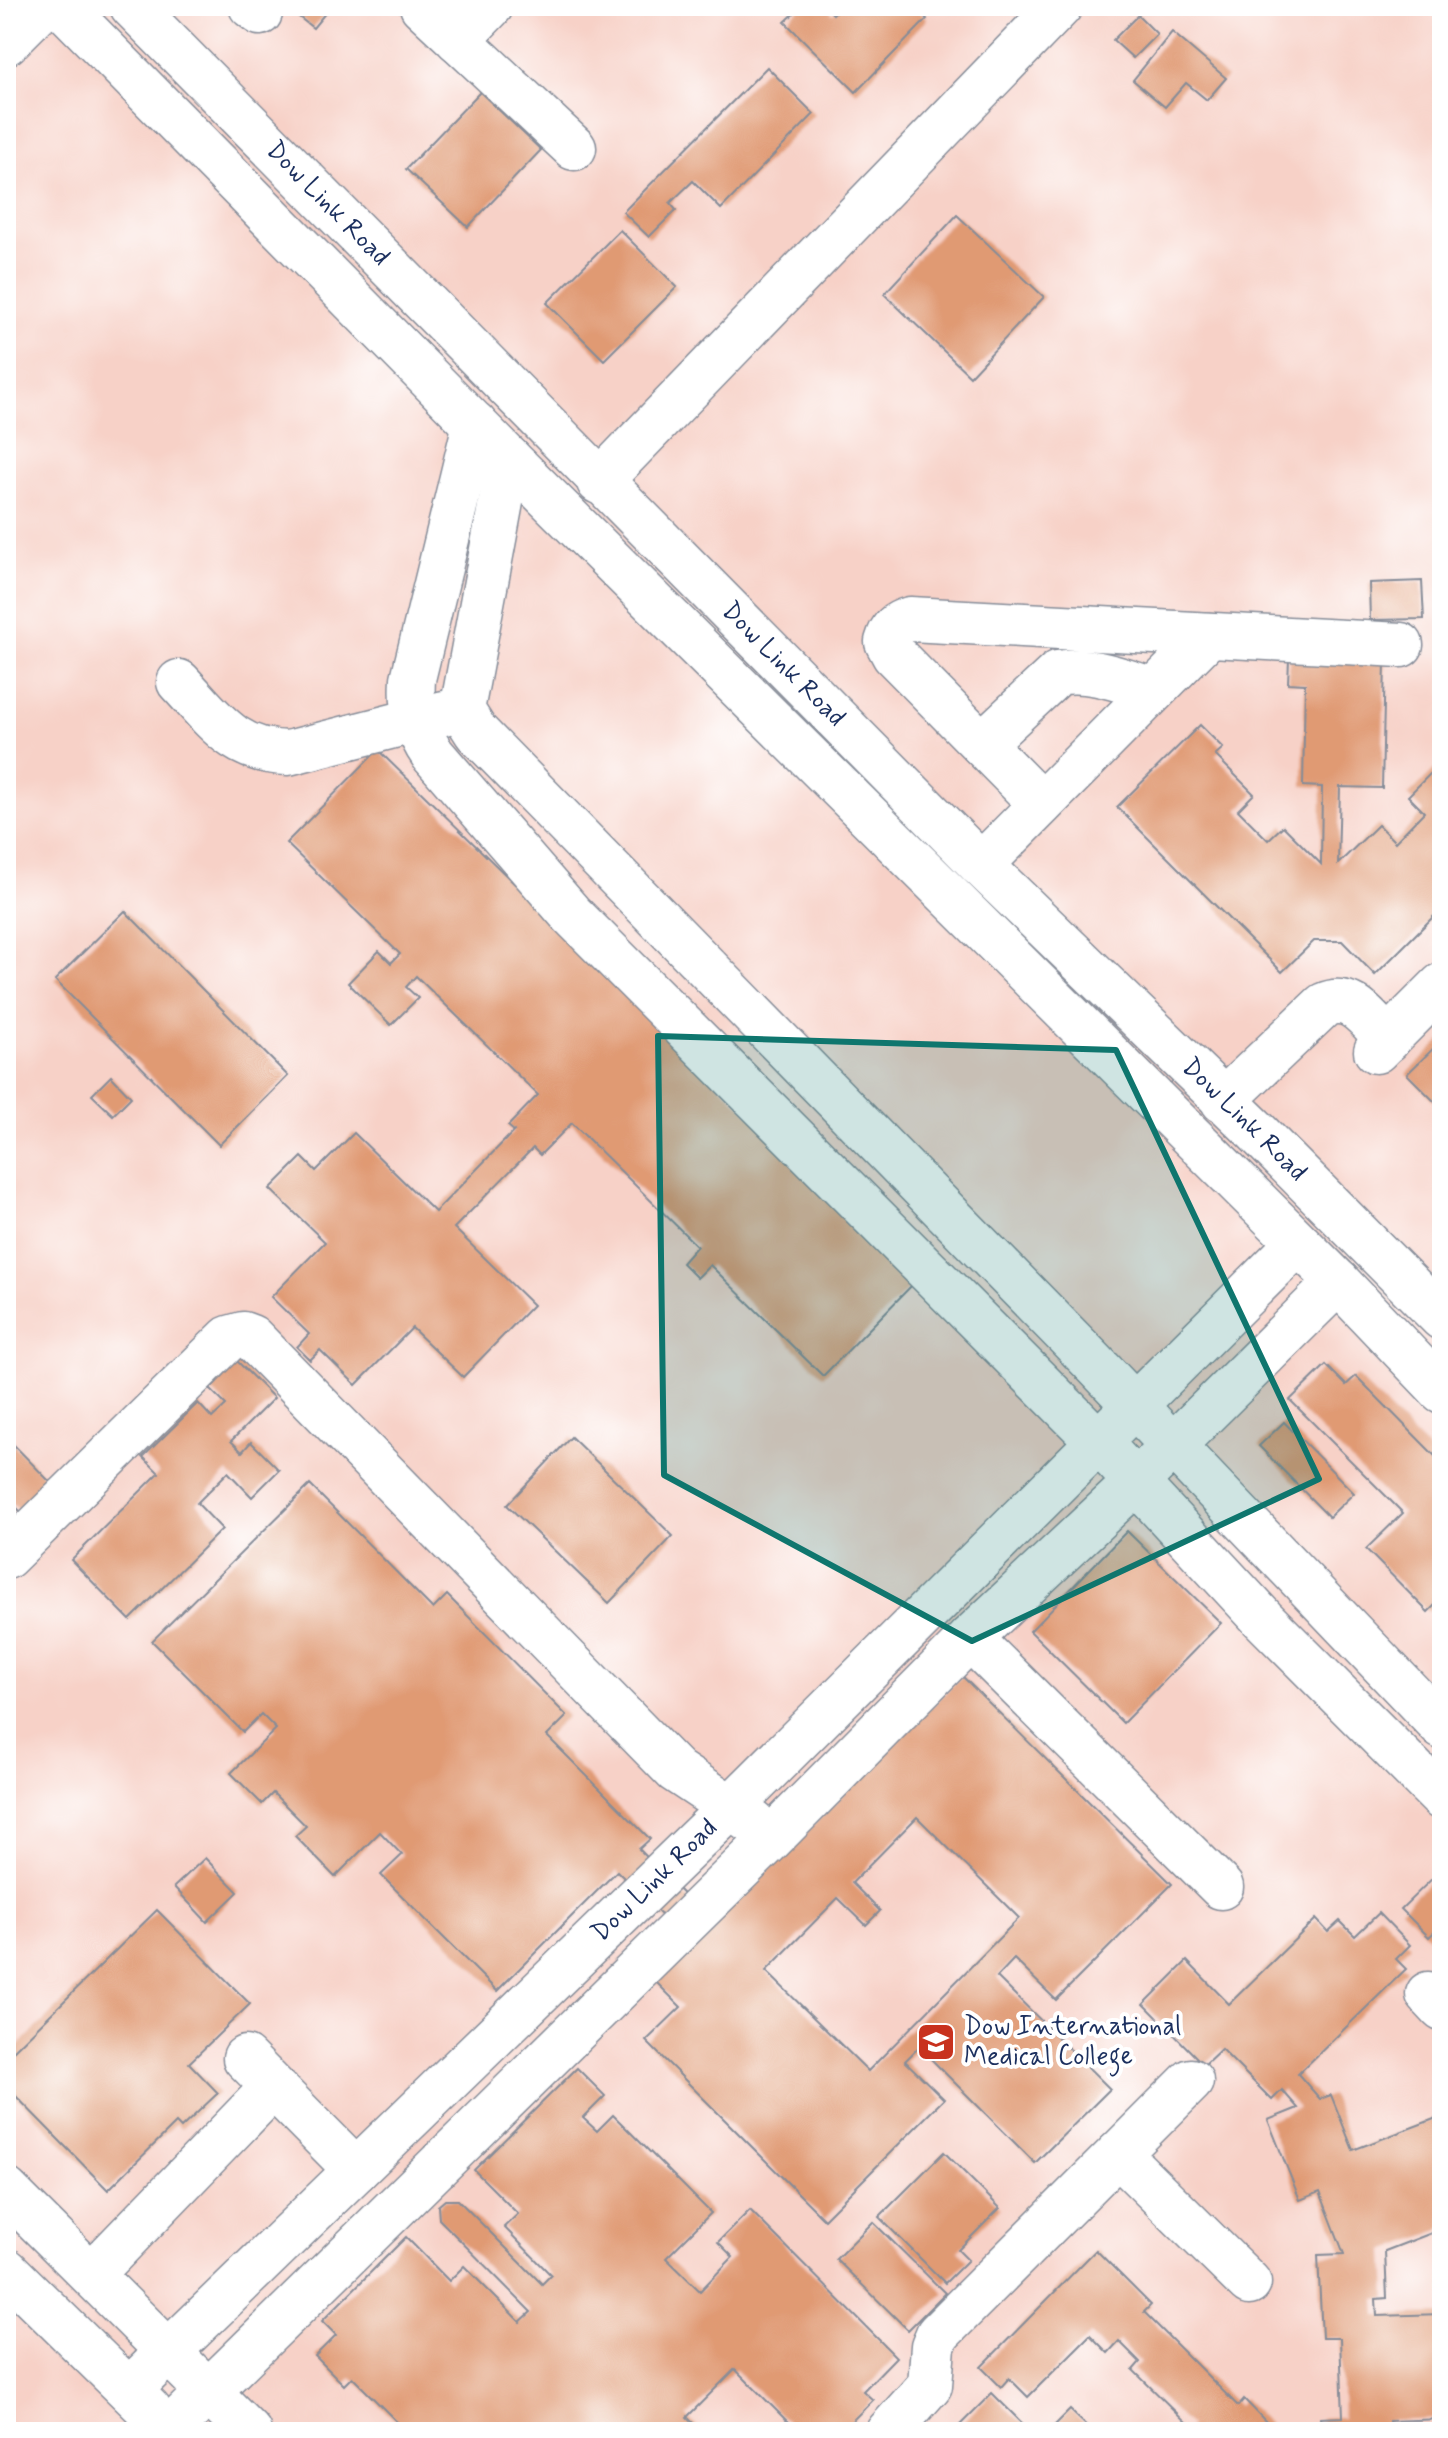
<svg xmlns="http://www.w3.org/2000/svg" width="1448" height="2438" viewBox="0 0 1448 2438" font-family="Mynerve,sans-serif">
	<rect width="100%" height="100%" fill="#fff"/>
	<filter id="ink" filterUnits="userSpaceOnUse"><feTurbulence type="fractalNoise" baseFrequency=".0125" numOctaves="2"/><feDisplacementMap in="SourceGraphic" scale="16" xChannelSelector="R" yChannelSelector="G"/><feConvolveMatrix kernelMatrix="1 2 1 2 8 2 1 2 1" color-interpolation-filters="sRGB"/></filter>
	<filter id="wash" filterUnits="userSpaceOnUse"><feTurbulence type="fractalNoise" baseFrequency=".006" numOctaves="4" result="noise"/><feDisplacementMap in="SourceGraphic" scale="32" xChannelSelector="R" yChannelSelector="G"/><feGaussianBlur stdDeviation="1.8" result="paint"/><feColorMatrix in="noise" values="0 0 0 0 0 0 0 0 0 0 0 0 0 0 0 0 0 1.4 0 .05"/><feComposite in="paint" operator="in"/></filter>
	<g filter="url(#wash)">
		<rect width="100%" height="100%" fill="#f2e9d2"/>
		<rect fill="#f7d1c7" x="6" y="6" width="1436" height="2426"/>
		<g id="blocks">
			<g fill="#e09a73" fill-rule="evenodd">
				<path d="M285,6H331L313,28Z"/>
				<path d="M802,6H825L833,14L841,6H914L927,19L856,92L785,22Z"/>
				<path d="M1138,15L1157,34L1133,58L1113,40Z"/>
				<path d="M1172,32L1226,78L1207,100L1186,83L1165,107L1133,80Z"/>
				<path d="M767,67L814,114L721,209L693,181L670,203L676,210L649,237L623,212Z"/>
				<path d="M480,92L541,150L468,227L406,169Z"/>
				<path d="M957,215L1044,297L970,376L884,294Z"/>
				<path d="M620,230L677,287L604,360L547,303Z"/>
				<path d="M1422,581L1424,619L1370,620L1369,583Z"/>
				<path d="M1289,659L1385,661L1382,788L1340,787L1338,864L1378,825L1395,842L1424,812L1408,796L1442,762V908L1375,975L1342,941H1314L1282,972L1117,807L1200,725L1223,748L1215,755L1254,794L1238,810L1268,840L1283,826L1321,864L1322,787L1303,786L1305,684L1288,683Z"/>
				<path d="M378,750L918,1279L823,1376L710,1265L697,1278L682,1263L697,1246L572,1123L540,1155L533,1148L454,1228L533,1305L463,1377L412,1328L356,1385L320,1350L310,1360L297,1347L309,1334L271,1297L325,1242L270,1189L302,1157L316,1171L354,1133L435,1212L514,1131L508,1126L538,1095L416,976L406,987L418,998L391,1025L348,983L379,951L391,963L400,954L286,843Z"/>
				<path d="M125,911L288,1076L219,1145L55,980Z"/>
				<path d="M1442,1040V1109L1407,1074Z"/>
				<path d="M111,1076L131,1097L113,1115L92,1095Z"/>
				<path d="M237,1361L274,1398L231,1441L242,1452L251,1442L279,1470L252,1497L228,1472L197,1503L222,1529L130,1620L71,1560L159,1473L143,1457L198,1403L212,1418L226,1405L210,1389Z"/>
				<path d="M1326,1365L1346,1385L1356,1376L1437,1458L1442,1452V1598L1428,1612L1366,1549L1403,1513L1290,1400Z"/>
				<path d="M1284,1422L1354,1493L1329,1517L1259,1446Z"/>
				<path d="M571,1437L673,1536L609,1603L507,1505Z"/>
				<path d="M10,1441L52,1484L22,1513L6,1497V1445Z"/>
				<path d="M310,1485L433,1609L447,1595L567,1716L547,1736L650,1839L639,1849L713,1925L962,1676L1172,1884L1056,2000L1014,1959L997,1977L1110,2089L1035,2163L919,2047L905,2061L944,2099L824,2219L646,2041L681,2007L656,1982L692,1946L617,1871L497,1991L381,1875L402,1855L380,1832L335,1877L295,1836L306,1826L273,1793L262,1804L231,1773L276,1729L261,1714L243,1732L152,1641ZM917,1817L1019,1918L868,2071L766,1971L838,1898L866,1925L880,1911L852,1883Z"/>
				<path d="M1127,1531L1221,1623L1123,1723L1030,1631Z"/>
				<path d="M205,1858L238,1892L207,1922L174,1887Z"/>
				<path d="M1442,1869V1925L1429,1937L1401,1909Z"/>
				<path d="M157,1910L250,2004L189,2063L218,2093L181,2128L176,2123L108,2190L6,2086V2058Z"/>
				<path d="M1379,1913L1410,1945L1396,1959L1406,1969L1298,2074L1320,2099L1331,2095L1353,2150L1442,2116V2229L1385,2251L1387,2298L1376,2299L1377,2316L1442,2314V2419L1389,2421L1390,2432H1321L1320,2418L1343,2417L1340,2338H1322L1318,2255L1344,2254L1320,2192L1300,2200L1268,2120L1298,2108L1282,2090L1272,2100L1221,2049L1204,2065L1144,2004L1187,1961L1229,2004L1316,1919L1328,1932L1340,1921L1355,1936Z"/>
				<path d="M577,2068L605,2096L583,2118L597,2131L613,2115L711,2213L666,2258L700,2291L733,2257L718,2242L750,2210L896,2357L863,2391L873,2400L841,2432L822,2429L819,2432H798L735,2369L687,2417L702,2432H407L352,2377L344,2385L315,2356L336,2335L322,2321L406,2237L449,2281L464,2266L520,2322L531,2312L439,2219L438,2206L445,2200H458L542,2284L551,2275L504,2227L518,2214L474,2170Z"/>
				<path d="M944,2152L1000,2208L958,2250L968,2260L945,2283L879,2217Z"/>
				<path d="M873,2222L945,2293L908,2330L836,2259Z"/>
				<path d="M1096,2250L1151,2305L1144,2312L1238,2406L1244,2399L1271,2427L1266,2432H1184L1190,2426L1133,2370L1140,2362L1119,2341L1108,2353L1090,2335L1028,2397L1009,2378L1001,2387L981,2367Z"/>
				<path d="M992,2393L1031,2432H953Z"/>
				<path d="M1070,2410L1093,2432H1048Z"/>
			</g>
		</g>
	</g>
	<g filter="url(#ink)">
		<use href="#blocks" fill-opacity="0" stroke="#868c98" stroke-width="2"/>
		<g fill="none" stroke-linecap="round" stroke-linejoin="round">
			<defs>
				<g id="minor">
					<path d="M62,6L509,459L1338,1282L1442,1391"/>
					<path id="s1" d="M132,6L981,865L1253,1128L1442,1318"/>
					<path d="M251,6L260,13"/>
					<path d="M422,6L574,148"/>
					<path d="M458,40L491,6"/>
					<path d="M6,43L43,6"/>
					<path d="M475,424L413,679C411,708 416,731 433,755L570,913L1097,1440L1263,1619L1442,1798"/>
					<path d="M509,459L462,710L476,732L1092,1361L1442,1727"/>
					<path d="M599,482L1060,6"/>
					<path d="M179,682C214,719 233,752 288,753L444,713"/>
					<path d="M982,744L1058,673C1091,667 1123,681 1154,690"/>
					<path d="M1041,804L894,655L887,642C891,628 896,623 910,619L1401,645"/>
					<path d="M981,865L1209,635"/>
					<path d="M1376,1051L1442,985"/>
					<path d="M1223,1101L1324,1005C1352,992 1369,1021 1388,1040"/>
					<path d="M6,1557L229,1338L243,1334L251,1337L676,1771L754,1823"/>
					<path d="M970,1638L1221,1887"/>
					<path d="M1428,1994L1442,2009"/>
					<path d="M245,2058L356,2170"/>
					<path d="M1118,2154L1249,2283"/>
					<path d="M6,2190L249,2432"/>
					<path d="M6,2270L149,2410"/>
					<path d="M92,2274L273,2087"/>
					<path id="s2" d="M129,2390L732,1806L1298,1243"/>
					<path d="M169,2430L770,1840L970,1638L1135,1483L1338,1282"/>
					<path d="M888,2432L930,2385L933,2346L938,2334L1191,2081"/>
				</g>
			</defs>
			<use href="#minor" stroke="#868c98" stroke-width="47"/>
			<use href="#minor" stroke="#fff" stroke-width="44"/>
		</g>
	</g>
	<path fill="#0f766e" fill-opacity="0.2" stroke="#0f766e" stroke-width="6" stroke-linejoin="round" d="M658,1036L1116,1050L1319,1479L972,1641L664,1475Z"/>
	<defs>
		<symbol id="university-square" viewBox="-11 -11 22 22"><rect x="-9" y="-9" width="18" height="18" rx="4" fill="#c8321e" stroke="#fff"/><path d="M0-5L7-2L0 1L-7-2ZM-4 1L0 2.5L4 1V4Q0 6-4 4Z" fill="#fff"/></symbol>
	</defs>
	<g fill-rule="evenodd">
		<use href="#university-square" x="914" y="2020" width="44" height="44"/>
	</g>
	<g text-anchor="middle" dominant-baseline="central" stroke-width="8" stroke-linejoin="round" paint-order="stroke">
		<g font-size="26" fill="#1b2f5e" stroke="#fff">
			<text stroke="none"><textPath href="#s1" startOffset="278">Dow Link Road</textPath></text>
			<text stroke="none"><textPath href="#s1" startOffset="926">Dow Link Road</textPath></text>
			<text stroke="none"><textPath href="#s1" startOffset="1574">Dow Link Road</textPath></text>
			<text stroke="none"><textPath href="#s2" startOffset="732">Dow Link Road</textPath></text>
		</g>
		<g font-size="26" fill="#1b2f5e" stroke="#fff" text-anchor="start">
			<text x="964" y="2027">Dow International<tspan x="964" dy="30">Medical College</tspan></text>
		</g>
	</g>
	<rect width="1448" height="2438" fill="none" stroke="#fff" stroke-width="32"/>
</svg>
